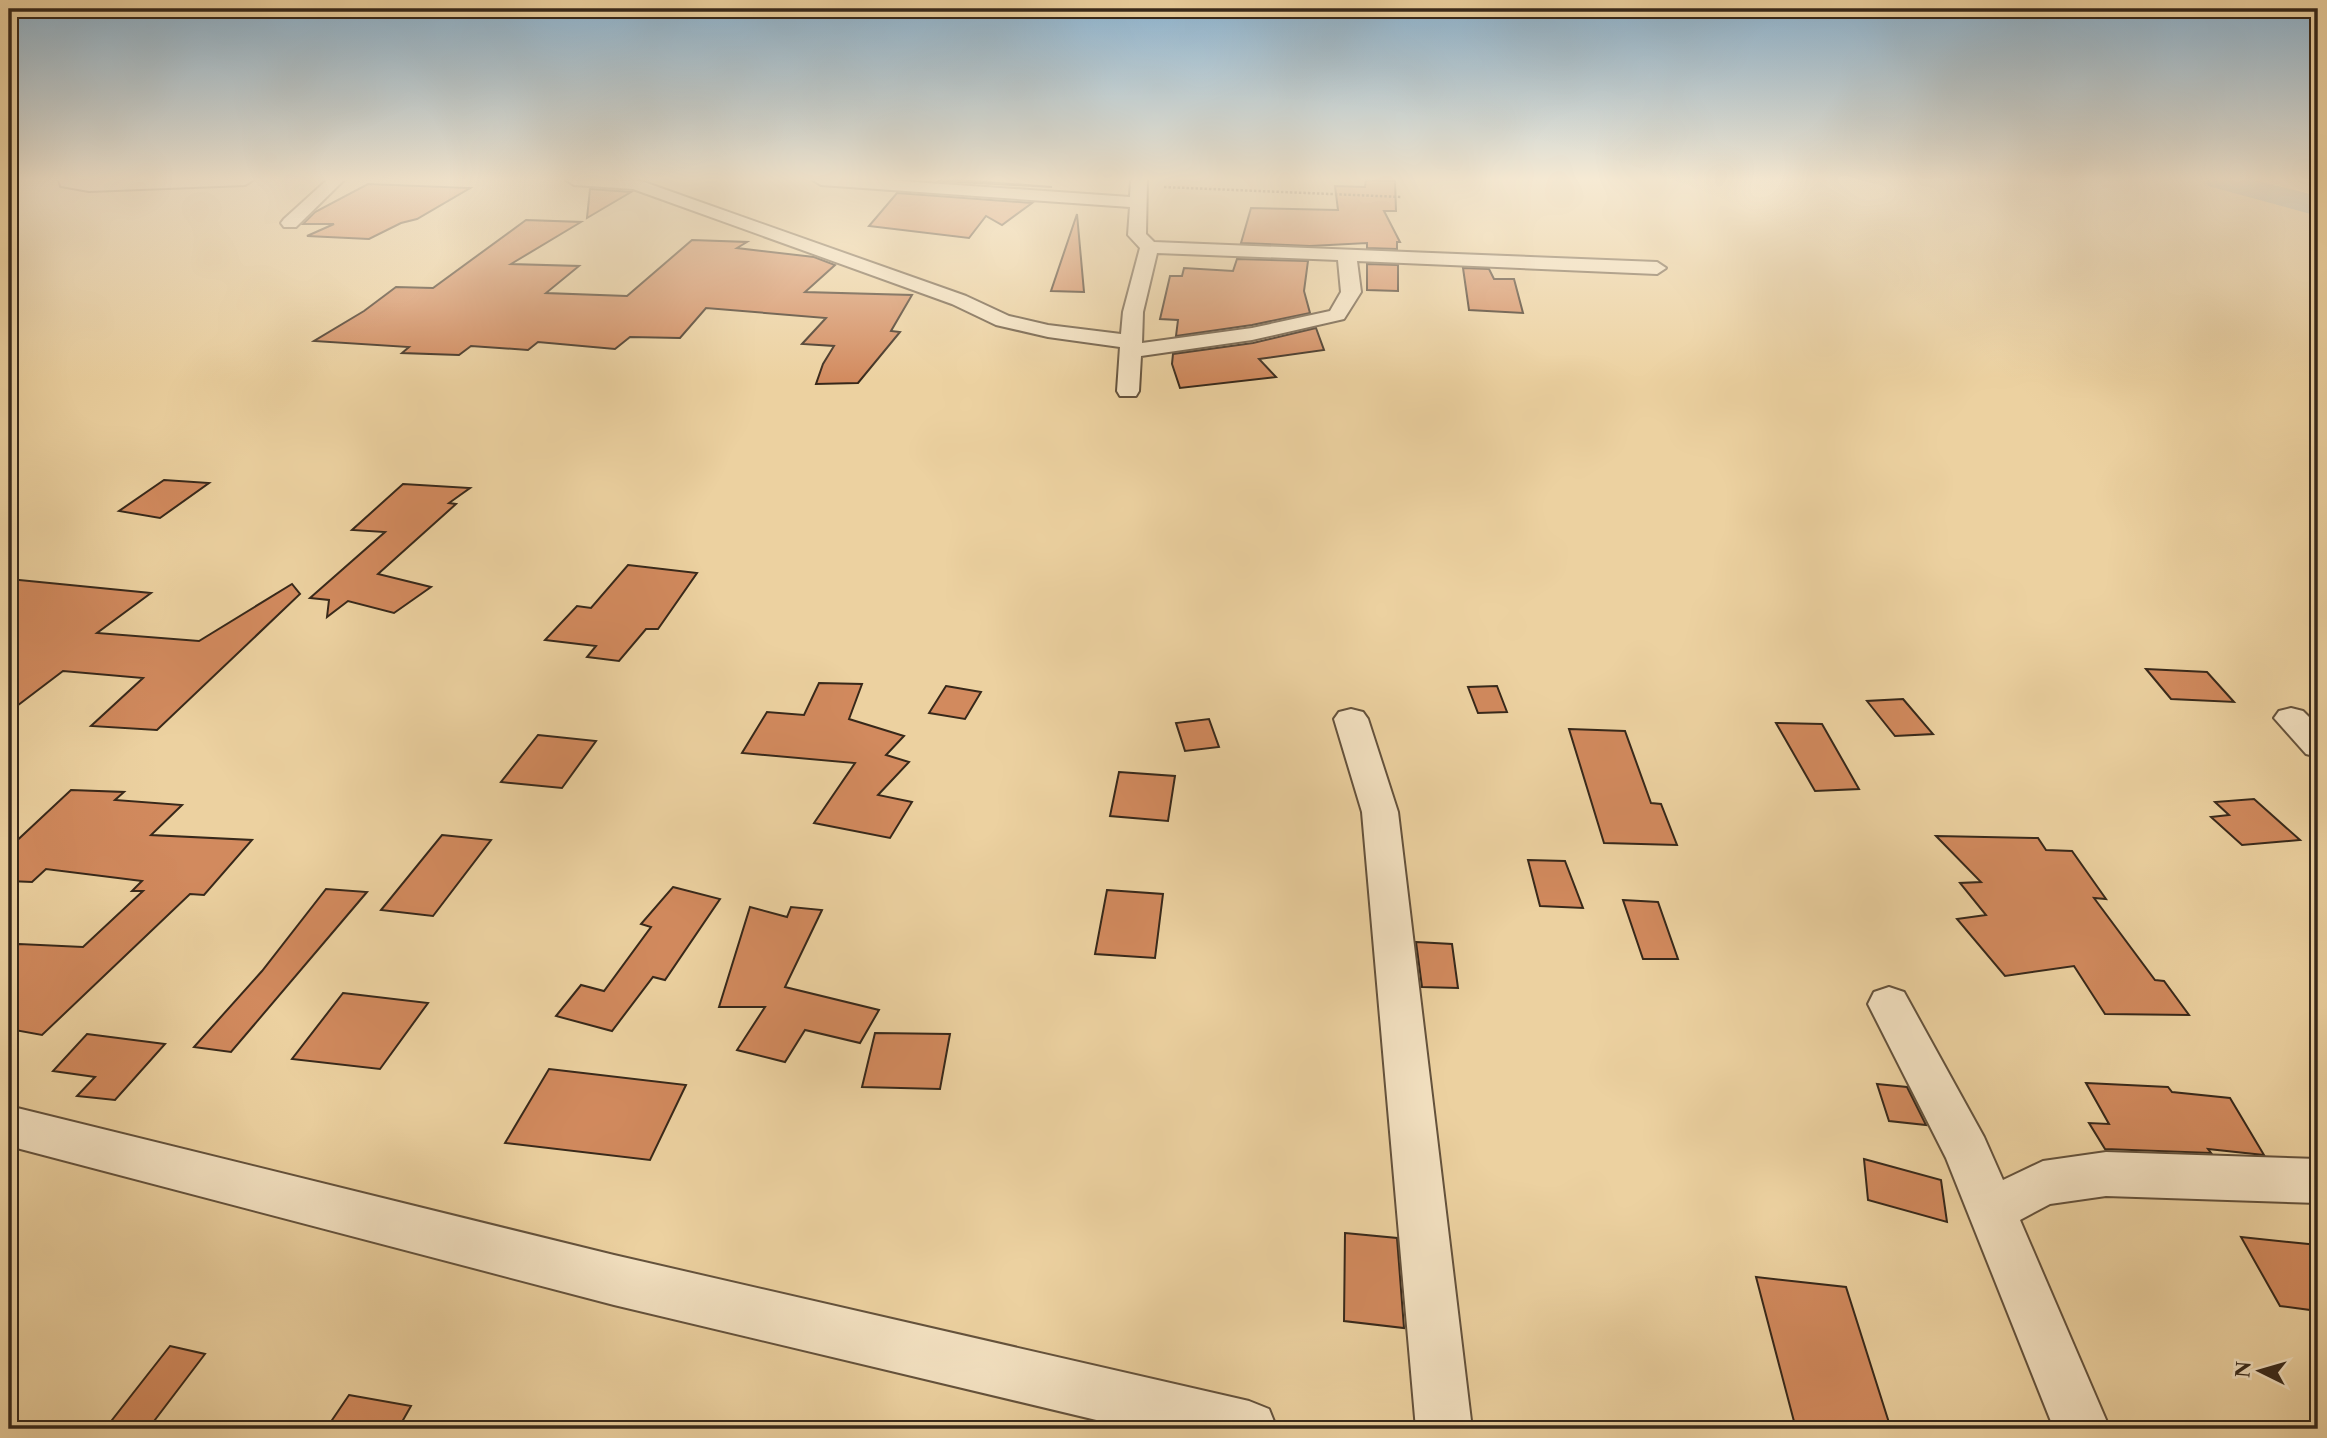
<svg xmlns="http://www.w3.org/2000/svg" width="2327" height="1438" viewBox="0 0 2327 1438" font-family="'Libre Caslon Text',serif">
	<rect width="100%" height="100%" fill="#ecd1a0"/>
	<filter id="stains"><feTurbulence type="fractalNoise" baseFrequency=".00286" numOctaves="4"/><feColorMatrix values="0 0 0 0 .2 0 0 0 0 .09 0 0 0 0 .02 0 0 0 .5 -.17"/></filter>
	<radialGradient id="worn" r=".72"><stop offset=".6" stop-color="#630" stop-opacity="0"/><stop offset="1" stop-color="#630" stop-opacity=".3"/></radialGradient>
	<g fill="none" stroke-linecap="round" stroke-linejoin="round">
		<path fill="#9fb4b1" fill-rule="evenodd" d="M2204,180H2254L2318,196V216L2208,186Z"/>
	</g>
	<g fill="#d28a5e" stroke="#37281a" stroke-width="2">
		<path d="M941,180H961L1052,187L939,181Z"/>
		<path d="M1366,180L1395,181L1396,211H1384L1400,242H1397V249L1367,248V243L1310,246L1241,243L1251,208L1338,210L1335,186L1365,187Z"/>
		<path d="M368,184L470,188L417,219L401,223L369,239L307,236L334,224H303L315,212Z"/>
		<path d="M590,189L631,192L587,218Z"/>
		<path d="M897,193L1032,203L1002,225L986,216L969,238L869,226Z"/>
		<path d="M1077,214L1084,292L1051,291Z"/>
		<path d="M526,220L581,222L511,264L579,266L546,293L627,296L692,240L747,242L737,248L814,257L835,265L805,292L912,295L891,331L900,332L858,383L816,384L823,364L834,346L802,344L826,318L706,308L680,338L630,337L615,349L538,342L528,350L471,346L459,355L402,353L409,347L314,341L364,311L396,287L433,288Z"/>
		<path d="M1237,259L1308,261L1304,291L1310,313L1252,325L1176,336L1178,320L1160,319L1170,276H1182L1184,268L1233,271Z"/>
		<path d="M1367,264L1398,265V291L1367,290Z"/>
		<path d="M1463,268L1489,269L1494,279H1514L1523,313L1469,310Z"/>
		<path d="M1316,328L1324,350L1259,359L1276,377L1180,388L1172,364L1173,354L1253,343Z"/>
		<path d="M164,480L209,483L160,518L119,511Z"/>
		<path d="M403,484L470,488L449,503L456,504L378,574L431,587L394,613L348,601L327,617L329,600L310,598L385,532L352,530Z"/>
		<path d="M628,565L697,573L658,629H646L619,661L587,657L596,646L545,640L577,606L591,608Z"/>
		<path d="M9,579L151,593L97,633L199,641L292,584L300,594L157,730L91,726L143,678L63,671L9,712Z"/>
		<path d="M2146,669L2207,672L2234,702L2171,699Z"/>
		<path d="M819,683L862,684L849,719L904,736L886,755L909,762L878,795L912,802L890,838L814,823L855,763L742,753L767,712L804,715Z"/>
		<path d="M946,686L981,692L965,719L929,713Z"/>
		<path d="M1497,686L1507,712L1478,713L1468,687Z"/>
		<path d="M1903,699L1933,734L1895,736L1867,701Z"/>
		<path d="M1209,719L1219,747L1185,751L1176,723Z"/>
		<path d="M1776,723L1822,724L1859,789L1815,791Z"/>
		<path d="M1569,729L1625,731L1651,803L1661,804L1677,845L1604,843Z"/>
		<path d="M538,735L596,741L562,788L501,782Z"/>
		<path d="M1119,772L1175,776L1168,821L1110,816Z"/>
		<path d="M71,790L124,792L115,800L182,805L151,835L252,840L204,895L190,894L42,1035L9,1029V955L19,944L83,947L143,891H132L142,881L46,869L32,882L9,881V848Z"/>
		<path d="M2254,799L2300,840L2242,845L2211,817L2229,815L2215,802Z"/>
		<path d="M442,835L491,840L433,916L381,910Z"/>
		<path d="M1936,836L2038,838L2046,850L2072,851L2106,899L2094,898L2155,980L2164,981L2189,1015L2105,1014L2074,966L2005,976L1957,919L1986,915L1960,883L1981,882Z"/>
		<path d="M1528,860L1565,861L1583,908L1540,906Z"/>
		<path d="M673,887L720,899L665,980L653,977L612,1031L556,1016L581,985L604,991L651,927L641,924Z"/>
		<path d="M326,889L367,892L231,1052L194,1047L262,971Z"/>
		<path d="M1107,890L1163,894L1155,958L1095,954Z"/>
		<path d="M1623,900L1658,902L1678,959H1643Z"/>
		<path d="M750,907L787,917L791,907L822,910L785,987L879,1010L860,1043L805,1030L785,1062L737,1050L765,1007H719Z"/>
		<path d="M1416,942L1452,944L1458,988L1422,987Z"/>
		<path d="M343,993L428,1003L380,1069L292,1059Z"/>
		<path d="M875,1033L950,1034L940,1089L862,1087Z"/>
		<path d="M87,1034L165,1044L115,1100L77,1096L95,1077L53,1071Z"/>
		<path d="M549,1069L686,1085L650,1160L505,1143Z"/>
		<path d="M2086,1083L2168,1087L2172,1092L2230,1098L2264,1155L2208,1149L2211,1153L2105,1149L2089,1123L2109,1124Z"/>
		<path d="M1877,1084L1907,1087L1926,1125L1889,1121Z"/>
		<path d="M1864,1159L1941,1180L1947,1222L1868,1200Z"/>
		<path d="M1345,1233L1397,1238L1404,1328L1344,1321Z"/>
		<path d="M2241,1237L2318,1245V1311L2280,1306Z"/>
		<path d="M1756,1277L1846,1287L1891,1429H1796Z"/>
		<path d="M170,1346L205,1354L148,1429H105Z"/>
		<path d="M349,1395L411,1406L398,1429H326Z"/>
	</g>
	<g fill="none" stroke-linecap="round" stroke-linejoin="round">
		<defs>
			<g id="street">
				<path d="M59,180H253L245,185L89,191L61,186Z"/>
				<path d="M327,180H344L296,227H284L281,223L284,219Z"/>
				<path d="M566,180L641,181L966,296L1009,316L1048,325L1121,334L1123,312L1140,248L1128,235L1130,207L821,185L813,180H885L1130,197L1131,180H1147L1146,234L1154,242L1657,262L1666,268L1657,274L1357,261L1361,292L1344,319L1252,340L1141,356L1139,391L1136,396H1120L1117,391L1120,347L1048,337L996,325L952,304L633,189L574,185ZM1157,253L1338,260L1341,292L1330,311L1252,328L1142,343L1143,312Z"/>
				<path d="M2291,708L2303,711L2318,726V757L2306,754L2274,718L2279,711Z"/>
				<path d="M1351,709L1363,712L1368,719L1398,812L1472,1429H1416L1362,812L1334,719L1339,712Z"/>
				<path d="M1889,987L1904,992L1984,1137L2003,1180L2043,1161L2106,1152L2318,1159V1203L2106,1196L2050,1204L2020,1220L2110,1429H2054L1946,1158L1868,1004L1874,992Z"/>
				<path d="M9,1106L614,1255L1249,1401L1269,1409L1277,1429H1134L614,1305L9,1146Z"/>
			</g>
		</defs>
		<use href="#street" stroke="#64523c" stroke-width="4"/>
		<path stroke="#37281a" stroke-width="2.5" stroke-dasharray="2.5 2" stroke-linecap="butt" d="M1164,187L1402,197"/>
		<use href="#street" fill="#f3e1c1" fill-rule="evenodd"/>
	</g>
	<linearGradient id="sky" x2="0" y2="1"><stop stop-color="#8bb4d2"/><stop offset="0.47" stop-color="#f6ead4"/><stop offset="1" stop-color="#f6ead4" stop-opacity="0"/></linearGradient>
	<rect width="2327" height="381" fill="url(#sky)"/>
	<rect width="2327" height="1438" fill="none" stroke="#ecd1a0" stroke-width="35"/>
	<rect x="10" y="10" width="2306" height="1417" fill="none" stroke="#37281a" stroke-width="3.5"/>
	<rect x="18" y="18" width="2292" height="1403" fill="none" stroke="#37281a" stroke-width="2"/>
	<g transform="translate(2260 1371) rotate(275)" stroke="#f3e1c1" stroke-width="5" paint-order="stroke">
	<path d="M0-5L12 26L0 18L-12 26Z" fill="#37281a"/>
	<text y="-10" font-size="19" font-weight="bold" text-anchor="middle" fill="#37281a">N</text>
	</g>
	<rect width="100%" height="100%" filter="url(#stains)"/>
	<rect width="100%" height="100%" fill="url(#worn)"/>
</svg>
